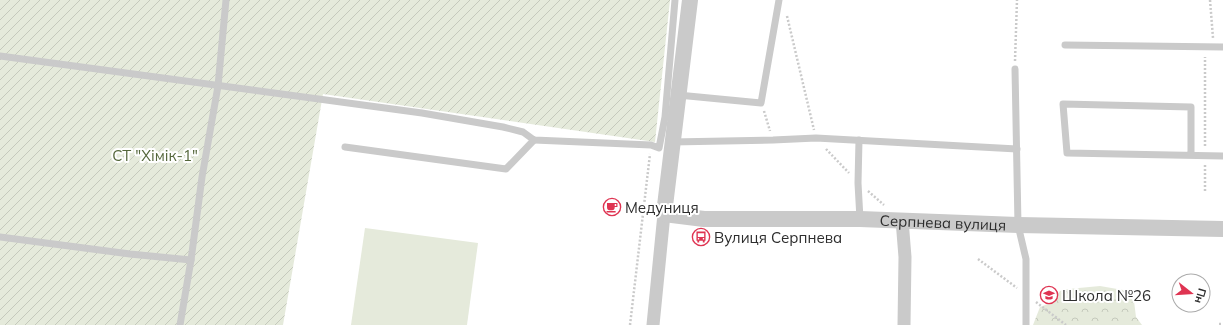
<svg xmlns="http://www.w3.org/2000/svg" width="1223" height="325" viewBox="0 0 1223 325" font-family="Mulish,sans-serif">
	<defs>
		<pattern id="forest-crowns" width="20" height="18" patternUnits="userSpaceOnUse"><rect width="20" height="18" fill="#e5eadb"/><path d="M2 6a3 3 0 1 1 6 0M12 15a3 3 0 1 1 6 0" fill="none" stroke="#c5c9bc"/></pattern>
		<pattern id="garden-furrows" width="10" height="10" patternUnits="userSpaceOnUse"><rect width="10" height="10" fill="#e5eadb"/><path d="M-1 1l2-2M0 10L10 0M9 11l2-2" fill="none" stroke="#c5c9bc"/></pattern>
	</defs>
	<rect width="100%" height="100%" fill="#fff"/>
	<path fill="url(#forest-crowns)" d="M1100,286L1123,290L1134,301L1136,317L1142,325H1033L1040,307L1050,303L1060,291L1068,289Z"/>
	<path fill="#e5eadb" d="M365,228L478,243L467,325H351Z"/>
	<path fill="url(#garden-furrows)" d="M0,0H670L655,142L323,94L283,325H0Z"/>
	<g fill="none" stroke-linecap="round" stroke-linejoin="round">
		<g stroke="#cacaca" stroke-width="2.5" stroke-dasharray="2 2" stroke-linecap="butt">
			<path d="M1210,0L1213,38"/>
			<path d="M787,16L814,130"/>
			<path d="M1015,61L1017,0"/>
			<path d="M764,111L770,131"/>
			<path d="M1205,146V57"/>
			<path d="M826,149L849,173"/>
			<path d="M868,191L884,205"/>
			<path d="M1205,191V165"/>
			<path d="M978,259L1017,288"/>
			<path d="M1036,302L1066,325"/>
			<path d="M1219,324H1223"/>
			<path d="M630,325L650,154"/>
		</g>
		<g stroke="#cacaca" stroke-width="7">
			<path d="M1065,45L1223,47"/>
			<path d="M0,56L422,113L503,127L523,132L534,140L651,145L659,148L665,117L675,0"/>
			<path d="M1015,69L1018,225L1026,259V325"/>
			<path d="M678,95L761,103L779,0"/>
			<path d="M859,140L858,183L860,219"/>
			<path d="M672,142L773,140L816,138L1017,149"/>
			<path d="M345,147L506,169L534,140"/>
			<path d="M1191,155V107L1063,104L1067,153L1223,156"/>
			<path d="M0,237L130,254L191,260L202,177L218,86L226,0"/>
			<path d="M180,325L191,260"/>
		</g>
		<g stroke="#cacaca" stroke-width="13">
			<path d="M902,220L905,257L904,325"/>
			<path d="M653,325L664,214"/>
		</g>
		<path stroke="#cacaca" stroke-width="16" id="s1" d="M690,0L664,214L704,219H860L1018,225L1223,229"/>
	</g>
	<defs>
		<symbol id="cafe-ring" viewBox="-11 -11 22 22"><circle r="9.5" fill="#fff" stroke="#df3452" stroke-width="1.5"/><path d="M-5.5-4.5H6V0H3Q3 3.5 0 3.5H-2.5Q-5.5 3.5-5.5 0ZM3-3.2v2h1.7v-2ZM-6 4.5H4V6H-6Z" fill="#df3452"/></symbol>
		<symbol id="bus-ring" viewBox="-11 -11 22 22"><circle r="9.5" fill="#fff" stroke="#df3452" stroke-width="1.5"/><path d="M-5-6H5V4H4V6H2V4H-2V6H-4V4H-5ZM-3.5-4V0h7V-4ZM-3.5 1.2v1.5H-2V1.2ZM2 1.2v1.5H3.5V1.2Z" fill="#df3452"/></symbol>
		<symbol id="school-ring" viewBox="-11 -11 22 22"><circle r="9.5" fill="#fff" stroke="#df3452" stroke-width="1.5"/><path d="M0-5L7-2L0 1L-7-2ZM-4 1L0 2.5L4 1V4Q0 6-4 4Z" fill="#df3452"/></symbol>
	</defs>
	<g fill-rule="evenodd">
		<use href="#cafe-ring" x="602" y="197" width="20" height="20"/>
		<use href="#bus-ring" x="691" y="227" width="20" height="20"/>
		<use href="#school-ring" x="1039" y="285" width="20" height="20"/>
	</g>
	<g text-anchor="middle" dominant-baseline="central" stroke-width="4" stroke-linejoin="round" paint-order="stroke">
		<g font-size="15" fill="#55673c" stroke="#fff">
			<text x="155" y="155">СТ "Хімік-1"</text>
		</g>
		<g font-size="15" fill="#2d2d2d" stroke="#fff" text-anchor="start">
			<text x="625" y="207">Медуниця</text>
			<text x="714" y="237">Вулиця Серпнева</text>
			<text x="1062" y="295">Школа №26</text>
		</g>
		<g font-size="15" fill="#2d2d2d" stroke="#fff">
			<text stroke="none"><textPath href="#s1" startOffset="495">Серпнева вулиця</textPath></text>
		</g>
	</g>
	<g transform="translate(1191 293) rotate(107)"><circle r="19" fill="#ffffff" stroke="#ababab"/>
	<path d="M0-3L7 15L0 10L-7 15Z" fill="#df3452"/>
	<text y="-6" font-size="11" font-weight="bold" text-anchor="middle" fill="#2d2d2d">Пн</text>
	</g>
</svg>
